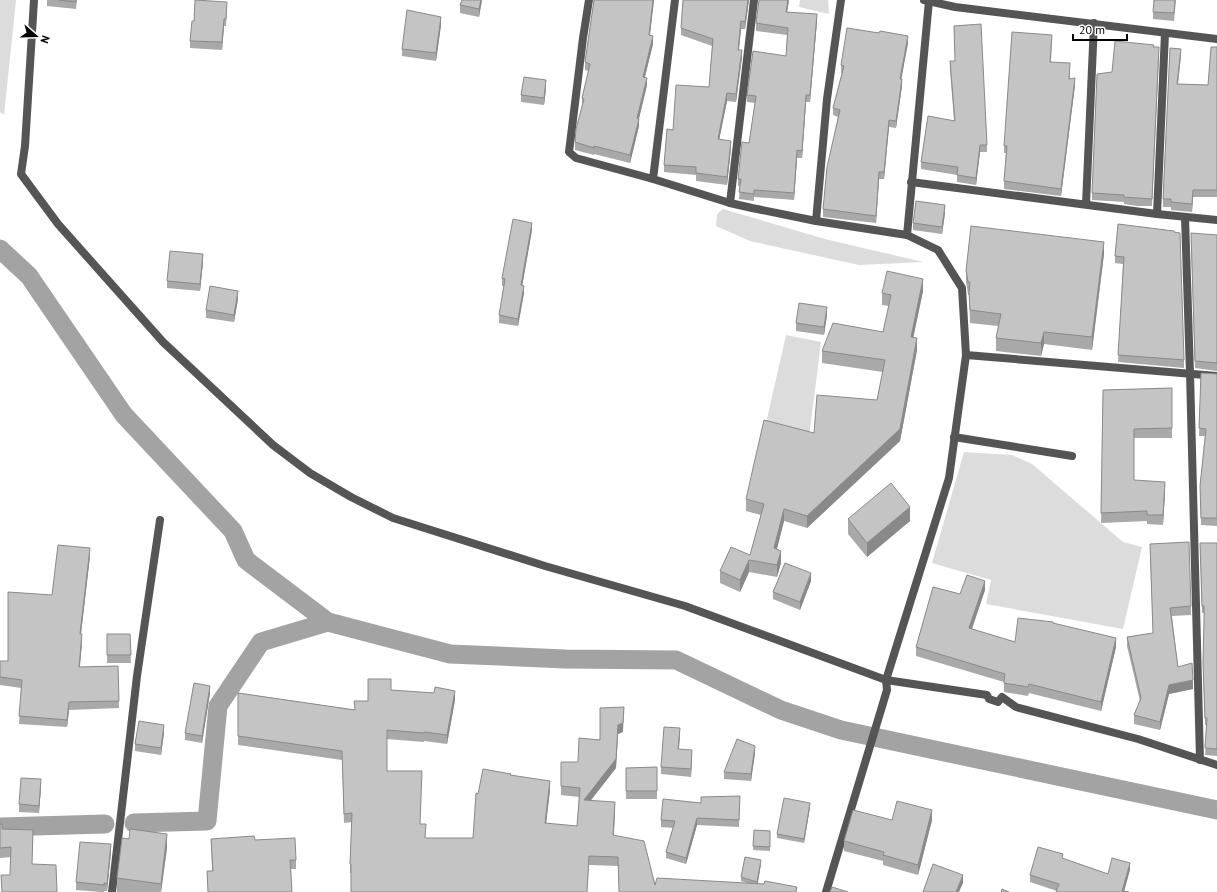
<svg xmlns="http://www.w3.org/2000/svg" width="1217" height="892" viewBox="0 0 1217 892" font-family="'PT Sans',sans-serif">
	<rect width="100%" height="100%" fill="#fff"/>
	<g fill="#dcdcdc">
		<path d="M0,0H16L4,115L0,112Z"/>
		<path d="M800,0H828L829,14L799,7Z"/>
		<path d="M723,209L825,239L923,262L859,265L750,241L716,226L717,214Z"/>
		<path d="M786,335L821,342L809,438L764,432Z"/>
		<path d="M964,452L1012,455L1032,464L1123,542L1142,547L1123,629L986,604L991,580L932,563Z"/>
	</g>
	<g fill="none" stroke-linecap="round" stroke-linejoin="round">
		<g stroke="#a3a3a3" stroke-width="19">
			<path d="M0,249L29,276L124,415L233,531L246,560L328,622L450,654L565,659L676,660L781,710L841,730L1217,810"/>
			<path d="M134,823L207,821L218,706L261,642L328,622"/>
			<path d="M0,827L105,824"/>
		</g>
		<g stroke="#555" stroke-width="8">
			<path d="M34,0L25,146L21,174L58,224L163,342L273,445L310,473L351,497L393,518L545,566L685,606L886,680L987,695L989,699L998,702L1002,697L1016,707L1138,739L1217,765"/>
			<path d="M589,0L583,38L569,152L576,158L653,179L730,203L752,208L816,221L907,235L938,250L962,288L966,355L949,478L886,680L887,690L826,892"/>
			<path d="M924,0L955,7L1217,39"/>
			<path d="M653,179L675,0"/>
			<path d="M911,182L1157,214L1217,220"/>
			<path d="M730,203L754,0"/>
			<path d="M1086,204L1094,23"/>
			<path d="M1157,214L1165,33"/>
			<path d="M1185,217L1190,373L1200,760"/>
			<path d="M816,221L827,99L841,0"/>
			<path d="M907,235L929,1"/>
			<path d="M966,355L1217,376"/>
			<path d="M954,437L1072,456"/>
			<path d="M112,892L137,676L160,520"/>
		</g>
	</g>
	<g fill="#a9a9a9">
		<path d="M47,0H77L76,9L47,6Z"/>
		<path d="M482,0L479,17L460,13V5Z"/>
		<path d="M594,0H654L650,35L653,44L645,77L647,85L639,119V126L630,163L594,154V155L575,150V142L582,106V98L589,71L585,70V62Z"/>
		<path d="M683,0H749L745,29H741L739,50L742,57L736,102L727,101L719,139L731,148L727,185L696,181V175L664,172V165L673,130L709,87L712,46L681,35V28Z"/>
		<path d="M759,0H789L787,12L817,21L810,102H806L802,158H797L794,200L754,197V201L739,199L740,186H738V179L749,143L755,103L747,102V95L786,56L787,35L756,31V23Z"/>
		<path d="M1176,0L1174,21L1153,19V12Z"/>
		<path d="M227,9L226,26H224L222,50L190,48V41L194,21Z"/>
		<path d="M441,25L436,61L402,56V49Z"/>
		<path d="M954,26L987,145V152H980L976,185L957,182V175L921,169V162L954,121L950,69V61H955Z"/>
		<path d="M1052,42L1051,62L1070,70V79L1075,85L1061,196L1004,189V181L1006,153H1004V146Z"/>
		<path d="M908,43L901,79L902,86L896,128L889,127L884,179H879L876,223L823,217V209L838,117L833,115V108L842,73H841V65Z"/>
		<path d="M1154,47L1159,55L1152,206H1137L1124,204V202L1092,200V193L1112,72Z"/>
		<path d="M1217,47V197H1193L1192,212L1171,210V207H1163V199L1181,56L1178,84L1208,85Z"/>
		<path d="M546,88L544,105L521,102V95Z"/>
		<path d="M945,213L942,234L913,230V223Z"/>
		<path d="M1118,224L1184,360V368L1118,362L1123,264L1115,263V256Z"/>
		<path d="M532,230L522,286L524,293L518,326L499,323V315L504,286H502V278Z"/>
		<path d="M1217,235V371L1195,368L1191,241Z"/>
		<path d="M1104,254L1092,350L1044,344L1041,356L996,351V338L998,326L970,323L969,295H968L967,287L966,283V271Z"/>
		<path d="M203,262L200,291L167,288V281Z"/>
		<path d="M923,291L913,337L917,350L900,441L807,528L784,521L777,549L781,563L777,577L749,572L740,592L720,583V571L750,555L761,515L746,511V499L814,433L877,400L883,372L822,363V351L883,332L889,306L882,305V293Z"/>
		<path d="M238,299L234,322L206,318V310Z"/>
		<path d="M827,315L824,335L796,331V323Z"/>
		<path d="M1201,373L1217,374V526L1201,525L1200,486L1205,436H1199Z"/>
		<path d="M1172,388V438H1134V480L1165,492L1163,525L1147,524V521L1101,523L1103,390Z"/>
		<path d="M848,519L910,521L867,557L848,534Z"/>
		<path d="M1200,543H1217V756L1205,755L1207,725H1205L1203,670L1204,625V613H1202Z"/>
		<path d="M1150,553L1191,606V615L1172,616L1178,667L1193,689L1169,694L1160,730L1134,724V715L1140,701L1127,646V637L1153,633Z"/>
		<path d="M90,556L81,634L82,642L80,667L118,666L119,708L69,710L67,727L19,724L21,688L0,685V661H8L52,595Z"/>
		<path d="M811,581L800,610L773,599V592Z"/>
		<path d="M985,590L972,629L1015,642L1053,623L1116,647L1101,711L1029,693L1028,696L1004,692V682L916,656V647L960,594Z"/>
		<path d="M107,634H130L131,663H107Z"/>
		<path d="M391,690L455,700L447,744L424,741V742L387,739V771L420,824L425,838H473L478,794L511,775L550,790L546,824L577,826L579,797L561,795V762H578L600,740L623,732L618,734L616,768L591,800L615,811L614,835L655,885L747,883L741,881V877L761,864L758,883L797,892H619L618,866L589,865L587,892H351V873H350V864L352,822L344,823L342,760L238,745V693L355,710L368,701Z"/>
		<path d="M210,693L202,743L185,740V733Z"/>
		<path d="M164,733L161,755L135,751V744Z"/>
		<path d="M680,735L679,749L692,757L691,777L661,774V767Z"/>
		<path d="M755,753L751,781L724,779V772Z"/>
		<path d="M657,767V799H626V768Z"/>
		<path d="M41,787L39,813L19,812V804Z"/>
		<path d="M740,796L739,827L697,825L686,864L666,858V852L673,828L661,827V820L701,803Z"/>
		<path d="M810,807L804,843L777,838V834Z"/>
		<path d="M892,820H932L918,875L883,865V861L844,851V841Z"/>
		<path d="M0,824L2,829L33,840L32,864L57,892H2L1,875H10L11,857L0,858Z"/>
		<path d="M754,830L770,831V851L753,850Z"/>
		<path d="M211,839L255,840L296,860V869H291L292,892H208L207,871H212Z"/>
		<path d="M167,848L161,892H117V878Z"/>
		<path d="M111,852L107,891H104V892H101L76,890V882Z"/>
		<path d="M1063,859L1108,874L1130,870L1057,891L1030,882V875Z"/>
	</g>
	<g fill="#898989">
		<path d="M481,0H482L479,17V9Z"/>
		<path d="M653,0H654L649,42V35Z"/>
		<path d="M748,0H749L745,29V22Z"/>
		<path d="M788,0H789L786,19V12Z"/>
		<path d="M817,14V21L810,102V95Z"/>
		<path d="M441,17V25L436,61V53Z"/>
		<path d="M224,19V26L222,50V42Z"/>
		<path d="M741,21V29L738,57V50Z"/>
		<path d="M653,36V44L643,84V77Z"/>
		<path d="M908,36V43L900,86V79Z"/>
		<path d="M1181,49V56L1177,91V84Z"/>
		<path d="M742,50V57L736,102V94Z"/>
		<path d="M647,78V85L637,126V118Z"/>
		<path d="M1075,78V85L1061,196V189Z"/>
		<path d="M902,79V86L896,128V121Z"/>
		<path d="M546,80V88L544,105V98Z"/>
		<path d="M727,93V101L718,146V139Z"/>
		<path d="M806,95V102L802,158V151Z"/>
		<path d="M639,119V126L630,163V155Z"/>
		<path d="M889,120V127L884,179V172Z"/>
		<path d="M731,141V148L727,185V177Z"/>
		<path d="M980,145V152L976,185V178Z"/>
		<path d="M797,150V158L794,200V193Z"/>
		<path d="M879,172V179L876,223V216Z"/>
		<path d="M1193,190V197L1192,212V204Z"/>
		<path d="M945,205V213L942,234V227Z"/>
		<path d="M532,223V230L521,293V285Z"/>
		<path d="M1104,242V254L1092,350V337Z"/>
		<path d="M203,254V262L200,291V284Z"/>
		<path d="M923,279V291L911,349V337Z"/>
		<path d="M524,286V293L518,326V319Z"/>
		<path d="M238,291V299L234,322V315Z"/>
		<path d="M827,307V315L824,335V327Z"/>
		<path d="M1044,332V344L1041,356V343Z"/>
		<path d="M917,338V350L900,441L807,528V516Z"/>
		<path d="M1165,482V492L1163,525V515Z"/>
		<path d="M910,507V521L867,557V543Z"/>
		<path d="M784,509V521L774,560V548Z"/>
		<path d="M90,548V556L80,642V634Z"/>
		<path d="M781,551V563L777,577V565Z"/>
		<path d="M749,560V572L740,592V580Z"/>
		<path d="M811,573V581L800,610V602Z"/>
		<path d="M985,581V590L969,637V628Z"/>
		<path d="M82,634V642L79,674V667Z"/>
		<path d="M1116,638V647L1101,711V702Z"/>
		<path d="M1193,680V689L1169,694L1160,730V722L1169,685Z"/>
		<path d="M210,686V693L202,743V736Z"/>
		<path d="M455,691V700L447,744V735Z"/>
		<path d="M69,702V710L67,727V720Z"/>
		<path d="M624,707L623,732L618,734L616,768L584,809V800L618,725Z"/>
		<path d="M164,725V733L161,755V748Z"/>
		<path d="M680,728V735L678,756V749Z"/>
		<path d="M755,746V753L751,781V774Z"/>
		<path d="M692,750V757L691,777V769Z"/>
		<path d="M41,779V787L39,813V806Z"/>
		<path d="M550,781V790L545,833V823Z"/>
		<path d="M615,802V811L613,844V835Z"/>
		<path d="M810,803V807L804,843V839Z"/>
		<path d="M932,810V820L918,875V865Z"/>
		<path d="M697,818V825L686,864V858Z"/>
		<path d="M167,834V848L161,892V884Z"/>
		<path d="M111,844V852L107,891V884Z"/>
		<path d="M761,860V864L757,886V882Z"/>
		<path d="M1130,863V870L1124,892L1122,891Z"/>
		<path d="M963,875V883L959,892H956Z"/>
	</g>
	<g fill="#c4c4c4" stroke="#898989">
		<path d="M59,0H76V2Z"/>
		<path d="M195,0L227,2L226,19H224L222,42L190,41L192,21H194Z"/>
		<path d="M462,0H481L479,9L460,5Z"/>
		<path d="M594,0H653L649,35L653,36L643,77L647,78L637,118L639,119L630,155L594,146V148L575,142L576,129L584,99L582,98L590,64L585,62Z"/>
		<path d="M683,0H748L745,22L741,21L738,50H742L736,94L727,93L718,139L731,141L727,177L696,173V167L664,165L667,129L673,130L676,85L709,87L713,39L681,28Z"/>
		<path d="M759,0H788L786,12L817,14L810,95H806L802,151L797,150L794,193L754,190V194L739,192L741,179H738L742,142L749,143L756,96L747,95L753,51L786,56L788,28L756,23Z"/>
		<path d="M1154,0H1175L1174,13L1153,12Z"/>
		<path d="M407,10L441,17L436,53L402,49Z"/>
		<path d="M981,24L987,145H980L976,178L957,175L958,167L921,162L928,116L955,121L950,61H955L954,26Z"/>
		<path d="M847,28L879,33L880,31L908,36L900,79H902L896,121L889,120L884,172H879L876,216L823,209L827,167L840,110L833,108L844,66L841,65Z"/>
		<path d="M1012,32L1052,35L1050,62L1070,63L1069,79L1075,78L1061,189L1004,181L1007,146H1004Z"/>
		<path d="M1115,41L1154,45L1153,47H1159L1152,199L1137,198L1124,197V195L1092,193L1097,74L1112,72Z"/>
		<path d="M1211,47H1217V190H1193L1192,204L1171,202V199H1163L1170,48L1181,49L1177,84L1208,85Z"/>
		<path d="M524,77L546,80L544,98L521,95Z"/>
		<path d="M916,201L945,205L942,227L913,223Z"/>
		<path d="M513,219L532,223L521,285L524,286L518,319L499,315L505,279L502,278Z"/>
		<path d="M1118,224L1174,231V232L1180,233L1184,360L1118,355L1124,257L1115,256Z"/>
		<path d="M971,226L1104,242L1092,337L1044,332L1041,343L996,338L1001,314L970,310L969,292L970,282H968L967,275L966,271Z"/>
		<path d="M1191,233L1217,235V363L1195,361Z"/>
		<path d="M170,251L203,254L200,284L167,281Z"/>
		<path d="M887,271L923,279L911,337L917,338L900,429L807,516L784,509L774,548L781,551L777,565L749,560L740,580L720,571L731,547L750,555L764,504L746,499L764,420L814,433L817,395L877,400L885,360L822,351L833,323L883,332L891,295L882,293Z"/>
		<path d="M210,286L238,291L234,315L206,310Z"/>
		<path d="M799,303L827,307L824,327L796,323Z"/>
		<path d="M1201,373L1217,374V518H1201L1200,486L1206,429L1199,428Z"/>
		<path d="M1172,388V428L1134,429V480L1165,482L1163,515H1147V511L1101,513L1103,390Z"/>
		<path d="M891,483L910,507L867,543L848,519Z"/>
		<path d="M1189,542L1191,606L1170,608L1178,667L1192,663L1193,680L1169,685L1160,722L1134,715L1141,698L1127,637L1153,633L1150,544Z"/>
		<path d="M1200,543H1217V749L1205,748L1207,718H1205L1203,662L1204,621V606H1202Z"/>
		<path d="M58,545L90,548L80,634H82L79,667L118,666L119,701L69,702L67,720L19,716L22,680L0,677V661H8V592L52,595Z"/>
		<path d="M785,563L811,573L800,602L773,592Z"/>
		<path d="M967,575L985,581L969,628L1015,642L1018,618L1053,622V623L1116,638L1101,702L1029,684L1028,687L1004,683L1005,674L916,647L933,587L960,594Z"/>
		<path d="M107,634H130L131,655H107Z"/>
		<path d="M368,679H391V690L434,693L435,687L455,691L447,735L424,732V733L387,730V771H422L420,824H426L425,838H473L476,793L478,794L483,769L511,774L510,775L550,781L545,823L577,826L580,788L561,786V762H578L579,738L600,740V708L624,707L623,723L618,725L616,759L584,800L615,802L613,835L644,841L655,885L657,878L764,884L765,881L797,887L796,892H619L618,857L589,856L587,892H351V864H350L352,813L344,814L342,751L238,736V693L355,710L354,701H368Z"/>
		<path d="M194,683L210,686L202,736L185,733Z"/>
		<path d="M139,721L164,725L161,748L135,744Z"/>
		<path d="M664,727L680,728L678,749L692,750L691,769L661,767Z"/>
		<path d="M737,739L755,746L751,774L724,772Z"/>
		<path d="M657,767V791H626V768Z"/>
		<path d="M21,778L41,779L39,806L19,804Z"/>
		<path d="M740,796L739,820L697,818L686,858L666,852L675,821L661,820L663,799L701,803V797Z"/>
		<path d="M784,798L810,803L804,839L777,834Z"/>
		<path d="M897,801L932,810L918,865L883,855L884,852L844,841L853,810L892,820Z"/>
		<path d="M0,824H2V829L33,830L32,864L56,865L57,892H2L1,875H10L11,847L0,848Z"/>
		<path d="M130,829L167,834L161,884L117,878L122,838L129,839Z"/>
		<path d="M754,830L770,831V847L753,846Z"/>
		<path d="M254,836L255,840L295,838L296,860H290L292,892H208L207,871H213L211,839Z"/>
		<path d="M80,842L111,844L107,884L104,883V885L76,882Z"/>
		<path d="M1038,847L1063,854L1062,858L1108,874L1112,858L1130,863L1122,891L1129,892H1056L1059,884L1030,875Z"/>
		<path d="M745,857L761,860L757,882L741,877Z"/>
		<path d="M933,864L963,875L956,892H923Z"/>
		<path d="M832,887L848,892H830Z"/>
		<path d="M1002,889L1009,892H1001Z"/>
	</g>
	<g transform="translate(36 36) rotate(110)" stroke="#ffffff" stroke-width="3" paint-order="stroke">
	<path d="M0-3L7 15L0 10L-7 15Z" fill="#000000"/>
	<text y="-6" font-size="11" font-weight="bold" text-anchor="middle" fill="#000000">N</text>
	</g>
	<path d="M1073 34v6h54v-6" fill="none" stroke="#000000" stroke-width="2"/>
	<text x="1079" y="34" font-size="12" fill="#000000" stroke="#ffffff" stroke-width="3" paint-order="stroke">20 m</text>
</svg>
